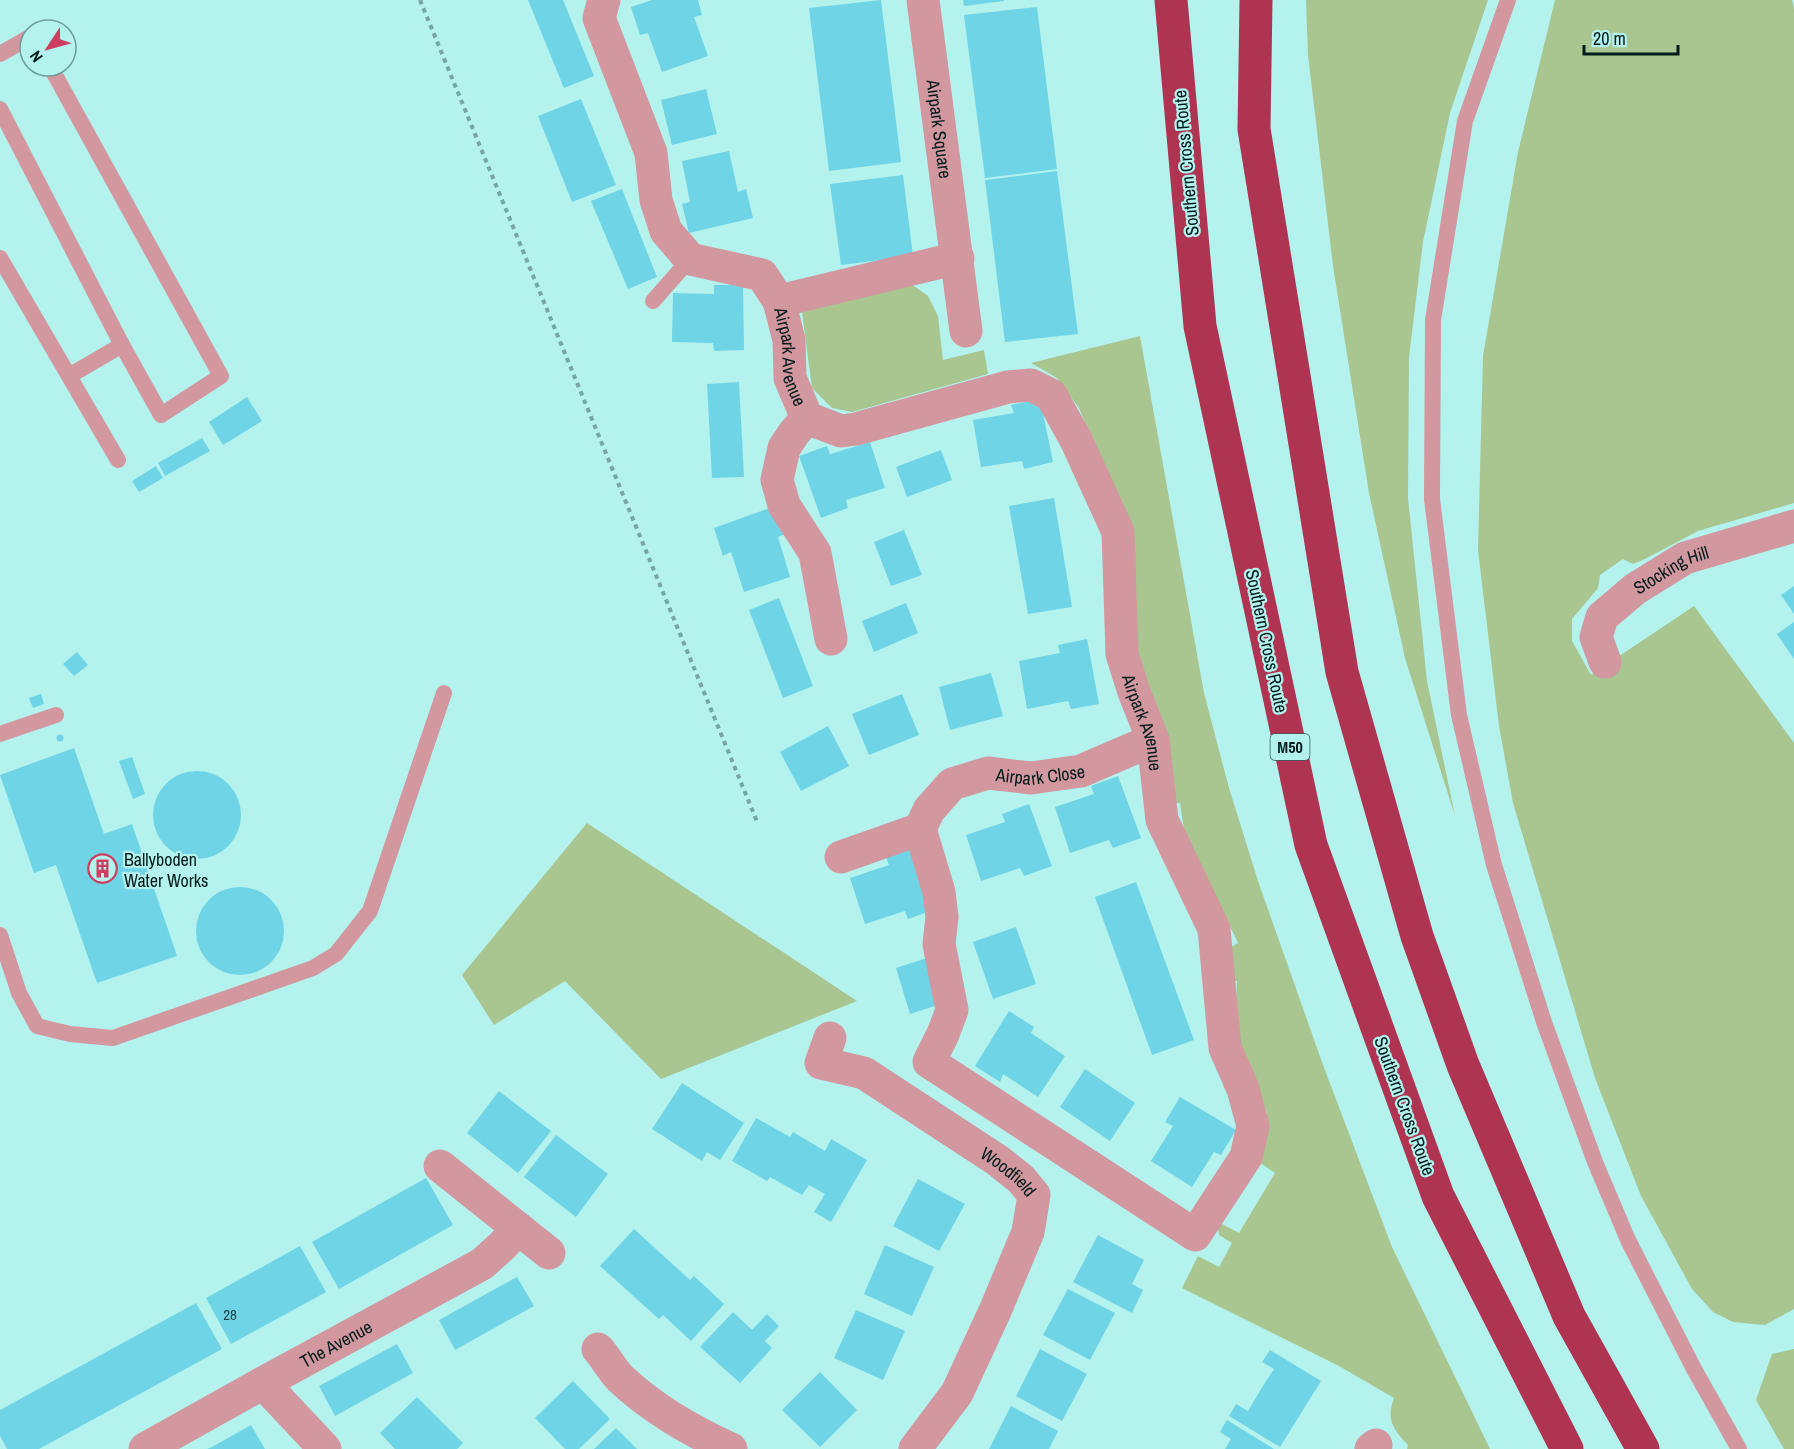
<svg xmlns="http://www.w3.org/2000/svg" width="1794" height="1449" viewBox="0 0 1794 1449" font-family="'Archivo Narrow',sans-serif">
	<rect width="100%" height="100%" fill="#b4f2ee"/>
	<g fill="#a9c590">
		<path d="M1306,0H1488L1450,113L1423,242L1409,357L1408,498L1427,681L1455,816L1405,658L1369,493L1333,266L1308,55Z"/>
		<path d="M1555,0H1792L1794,9V503L1698,531L1645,559L1633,564L1623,559L1600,575L1598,588L1572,619V641L1591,675L1694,606L1794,743V1309L1765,1325L1733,1322L1713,1312L1692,1289L1641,1196L1595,1078L1513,803L1499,726L1478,550L1483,356L1518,152Z"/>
		<path d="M911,284L928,296L938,316L943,360L984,350L988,374L852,412L832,408L812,388L802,312Z"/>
		<path d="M1140,336L1204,693L1229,788L1258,881L1323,1065L1392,1247L1490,1449H1407L1408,1445C1393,1429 1386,1420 1394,1398L1339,1366L1182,1288L1198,1256L1219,1267L1232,1243L1219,1235L1216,1221L1239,1233L1275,1173L1256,1160L1267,1113L1256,1085L1235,1061L1237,981L1227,980L1228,949L1238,943L1184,830L1180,803H1171L1133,676V541L1079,408L1057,378L1031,363Z"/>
		<path d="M587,823L857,1001L661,1079L565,981L494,1025L462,975Z"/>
		<path d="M1794,1349V1449H1784L1756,1400L1772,1354Z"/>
	</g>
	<g fill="#6fd4e6">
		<path d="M528,0H563L594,76L564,88Z"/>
		<path d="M652,0H698L702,15L694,17L708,56L662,72L648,33L640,35L631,7Z"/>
		<path d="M881,0L901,162L829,171L809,8Z"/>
		<path d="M963,0H1004V1L964,6Z"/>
		<path d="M1037,7L1057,169L985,178L964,15Z"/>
		<path d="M706,89L717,134L672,145L661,100Z"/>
		<path d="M581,99L616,185L572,202L538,116Z"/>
		<path d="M729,151L738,192L746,189L753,218L689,233L682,204L690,202L682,161Z"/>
		<path d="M1057,171L1078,334L1005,342L985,180Z"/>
		<path d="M903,175L913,256L841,265L830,184Z"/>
		<path d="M622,189L657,277L628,289L591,201Z"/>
		<path d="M714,285H743L744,350L714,351L713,343L672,342L673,293L714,294Z"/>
		<path d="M739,382L744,477L712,478L707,384Z"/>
		<path d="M247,397L262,421L223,445L209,422Z"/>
		<path d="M1040,399L1053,462L1024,469L1022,461L981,467L973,420L1014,413L1011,405Z"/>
		<path d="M202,438L210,451L165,476L158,463Z"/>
		<path d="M870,442L885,488L846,500L848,508L821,518L799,456L827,446L830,454Z"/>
		<path d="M941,450L952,480L907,497L896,467Z"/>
		<path d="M156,466L163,478L139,492L132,481Z"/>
		<path d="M1054,498L1072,607L1028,614L1009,506Z"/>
		<path d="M775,506L785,534L778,537L790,577L744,592L731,552L723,556L714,528Z"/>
		<path d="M904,530L922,575L891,586L874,542Z"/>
		<path d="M1794,586V614L1781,595Z"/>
		<path d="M779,598L813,686L783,698L749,610Z"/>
		<path d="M906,603L918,633L874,652L862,621Z"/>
		<path d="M1794,622V659L1777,634Z"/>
		<path d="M1087,639L1099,704L1071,709L1068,701L1027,709L1019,661L1060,653L1058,645Z"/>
		<path d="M77,652L88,665L74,676L63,664Z"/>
		<path d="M991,673L1003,716L950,730L939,687Z"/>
		<path d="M41,694L44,704L33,708L29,698Z"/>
		<path d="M902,694L919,735L869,755L852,714Z"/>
		<path d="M828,726L849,766L801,791L780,752Z"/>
		<circle cx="60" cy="738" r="3.5"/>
		<path d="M74,748L104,834L132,824L177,956L97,983L56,865L34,873L0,775Z"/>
		<path d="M132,757L145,794L133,799L119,761Z"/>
		<circle cx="197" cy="815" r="44"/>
		<path d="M1118,776L1141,838L1113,848L1109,840L1070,853L1055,807L1094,794L1091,786Z"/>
		<path d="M1029,804L1052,866L1024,876L1020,868L981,881L966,835L1005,822L1002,814Z"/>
		<path d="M914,847L936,909L908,919L905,911L865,924L850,878L889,865L886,857Z"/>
		<path d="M1136,882L1194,1040L1152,1055L1095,897Z"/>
		<circle cx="240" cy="931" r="44"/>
		<path d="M1016,927L1036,984L993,999L973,942Z"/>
		<path d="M927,958L941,1004L910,1014L896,968Z"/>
		<path d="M1009,1011L1034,1027L1031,1033L1065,1056L1038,1097L1003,1074L1000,1082L975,1066Z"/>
		<path d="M1085,1069L1135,1103L1110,1141L1060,1107Z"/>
		<path d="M682,1083L744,1123L720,1160L707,1152L702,1161L652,1129Z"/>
		<path d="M499,1091L551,1131L518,1173L467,1133Z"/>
		<path d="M1180,1097L1236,1130L1221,1155L1214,1152L1192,1187L1151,1161L1173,1126L1165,1122Z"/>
		<path d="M756,1118L790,1137L793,1132L825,1151L831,1139L867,1160L831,1222L814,1212L825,1194L809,1185L802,1195L770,1177L767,1181L732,1161Z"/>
		<path d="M556,1135L608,1174L576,1217L524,1177Z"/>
		<path d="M426,1178L453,1225L339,1289L312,1242Z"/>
		<path d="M918,1179L965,1204L939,1251L893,1226Z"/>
		<path d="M634,1229L690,1280L694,1276L724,1304L691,1341L663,1315L659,1319L600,1266Z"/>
		<path d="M1098,1235L1144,1260L1132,1284L1143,1290L1132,1313L1073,1282Z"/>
		<path d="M885,1245L934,1267L912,1316L864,1294Z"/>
		<path d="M300,1246L326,1292L231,1344L206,1298Z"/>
		<path d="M517,1277L534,1306L455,1350L439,1320Z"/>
		<path d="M1068,1289L1115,1313L1090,1360L1043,1335Z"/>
		<path d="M196,1303L222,1349L39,1449H7L0,1436V1410Z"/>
		<path d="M856,1310L905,1331L883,1380L834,1358Z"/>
		<path d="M733,1312L752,1330L767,1314L779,1326L765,1341L772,1348L740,1383L700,1347Z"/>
		<path d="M397,1344L413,1373L335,1416L319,1386Z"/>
		<path d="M1040,1349L1087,1374L1062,1421L1016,1396Z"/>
		<path d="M1270,1350L1321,1381L1280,1447L1229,1416L1236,1404L1248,1411L1261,1389L1274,1369L1262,1362Z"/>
		<path d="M820,1372L857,1410L820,1447L782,1410Z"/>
		<path d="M573,1381L610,1419L579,1449H565L535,1418Z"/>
		<path d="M417,1397L463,1443L457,1449H395L380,1433Z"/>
		<path d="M1011,1406L1058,1431L1049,1449H989Z"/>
		<path d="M1227,1420L1274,1449H1225L1231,1439L1220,1432Z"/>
		<path d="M251,1425L265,1449H207L212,1447Z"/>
		<path d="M616,1428L637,1449H594Z"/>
	</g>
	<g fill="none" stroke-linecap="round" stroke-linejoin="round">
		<path stroke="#75a6a3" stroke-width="4" stroke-dasharray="4.5 4.5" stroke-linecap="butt" d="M420,0L758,824"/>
		<g stroke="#d2979f" stroke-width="16">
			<path d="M1508,0L1465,121L1433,320L1432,499L1459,715L1494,865L1544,1022L1595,1162L1628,1240L1694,1369L1739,1449"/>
			<path d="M0,54L30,37"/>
			<path d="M0,109L122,345L161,415L221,376L50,66"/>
			<path d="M0,258L118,460"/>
			<path d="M653,301L690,259"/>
			<path d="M69,376L122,345"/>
			<path d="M0,734L56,715"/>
			<path d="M0,935L19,993L37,1026L70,1034L113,1038L313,968L336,954L370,911L444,693"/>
		</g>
		<g stroke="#d2979f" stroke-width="33">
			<path id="s1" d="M604,0L599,18L651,153L656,200L666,231L690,259L762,275L779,301L789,340L790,378L807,418L841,431L856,429L1008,387L1031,385L1051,395L1076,440L1118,532L1122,654L1134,692L1153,740L1162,820L1214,929L1225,1048L1243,1089L1253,1126L1246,1157L1195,1235L929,1062L943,1034L952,1010L939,944L942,917L939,892L920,829"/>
			<path id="s2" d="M923,0L966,331"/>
			<path d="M779,301L958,258"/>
			<path d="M807,418L794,433L784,448L777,480L784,505L815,553L831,639"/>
			<path id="s3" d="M1605,662L1596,637L1602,617L1635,589L1685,558L1794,526"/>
			<path id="s4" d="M841,857L920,829L929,810L952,784L988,773L1031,778L1081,771L1153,740"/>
			<path id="s5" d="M830,1038L821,1063L864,1073L997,1160L1021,1179L1034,1195L1028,1232L995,1311L957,1393L915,1449"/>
			<path d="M440,1166L549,1253"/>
			<path d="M598,1349C606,1358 612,1370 621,1379C653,1409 691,1431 731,1449"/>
			<path d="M263,1383L325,1449"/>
			<path id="s6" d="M145,1449L263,1383L482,1264L503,1245L518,1228"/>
			<path d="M1371,1449L1376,1445"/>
		</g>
		<g stroke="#ae3451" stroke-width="33">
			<path d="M1171,0L1200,326L1311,845L1438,1196L1567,1449"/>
			<path d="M1256,0L1254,129L1342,672L1417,936L1463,1065L1569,1316L1643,1449"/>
		</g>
	</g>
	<defs>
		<symbol id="building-ring" viewBox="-11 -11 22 22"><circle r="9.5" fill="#b4f2ee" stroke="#cd3e60" stroke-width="1.5"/><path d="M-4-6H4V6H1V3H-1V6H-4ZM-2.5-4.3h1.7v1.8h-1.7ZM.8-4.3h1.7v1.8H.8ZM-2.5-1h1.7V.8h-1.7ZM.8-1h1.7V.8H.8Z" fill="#cd3e60"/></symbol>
	</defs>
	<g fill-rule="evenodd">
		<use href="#building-ring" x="86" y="852" width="33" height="33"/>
	</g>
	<g text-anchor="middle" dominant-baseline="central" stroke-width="4.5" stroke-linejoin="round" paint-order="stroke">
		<g font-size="15" fill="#1e4a4e">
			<text x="230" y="1314">28</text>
		</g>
		<rect fill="#b4f2ee" stroke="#385c5a" stroke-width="1.5" x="1270.5" y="734" width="39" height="26" rx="4.5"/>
		<g font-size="16" font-weight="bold" fill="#031c1b">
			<text x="1290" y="747">M50</text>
		</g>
		<g font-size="18" fill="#031c1b" stroke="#b4f2ee">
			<text stroke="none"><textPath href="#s2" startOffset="130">Airpark Square</textPath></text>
			<text transform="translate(1186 163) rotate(-95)">Southern Cross Route</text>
			<text stroke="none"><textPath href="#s1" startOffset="442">Airpark Avenue</textPath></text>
			<text stroke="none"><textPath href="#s3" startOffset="132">Stocking Hill</textPath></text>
			<text transform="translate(1267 641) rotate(78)">Southern Cross Route</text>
			<text stroke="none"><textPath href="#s1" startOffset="1108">Airpark Avenue</textPath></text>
			<text stroke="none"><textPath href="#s4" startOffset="230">Airpark Close</textPath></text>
			<text transform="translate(1405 1106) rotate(70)">Southern Cross Route</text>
			<text stroke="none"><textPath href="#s5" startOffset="246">Woodfield</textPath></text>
			<text stroke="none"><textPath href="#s6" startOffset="218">The Avenue</textPath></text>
		</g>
		<g font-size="18" fill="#031c1b" stroke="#b4f2ee" text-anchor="start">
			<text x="124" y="859">Ballyboden<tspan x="124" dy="21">Water Works</tspan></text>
		</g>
	</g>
	<g transform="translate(48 48) rotate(234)"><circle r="28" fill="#b4f2ee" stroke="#6d9c9a" stroke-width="1.5"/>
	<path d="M0-4.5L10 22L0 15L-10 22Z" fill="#cd3e60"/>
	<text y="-9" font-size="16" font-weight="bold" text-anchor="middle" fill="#031c1b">N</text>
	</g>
	<path d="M1584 45v9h94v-9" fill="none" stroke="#031c1b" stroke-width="3"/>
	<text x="1593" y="45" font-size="18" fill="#031c1b" stroke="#b4f2ee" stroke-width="4.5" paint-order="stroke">20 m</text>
</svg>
